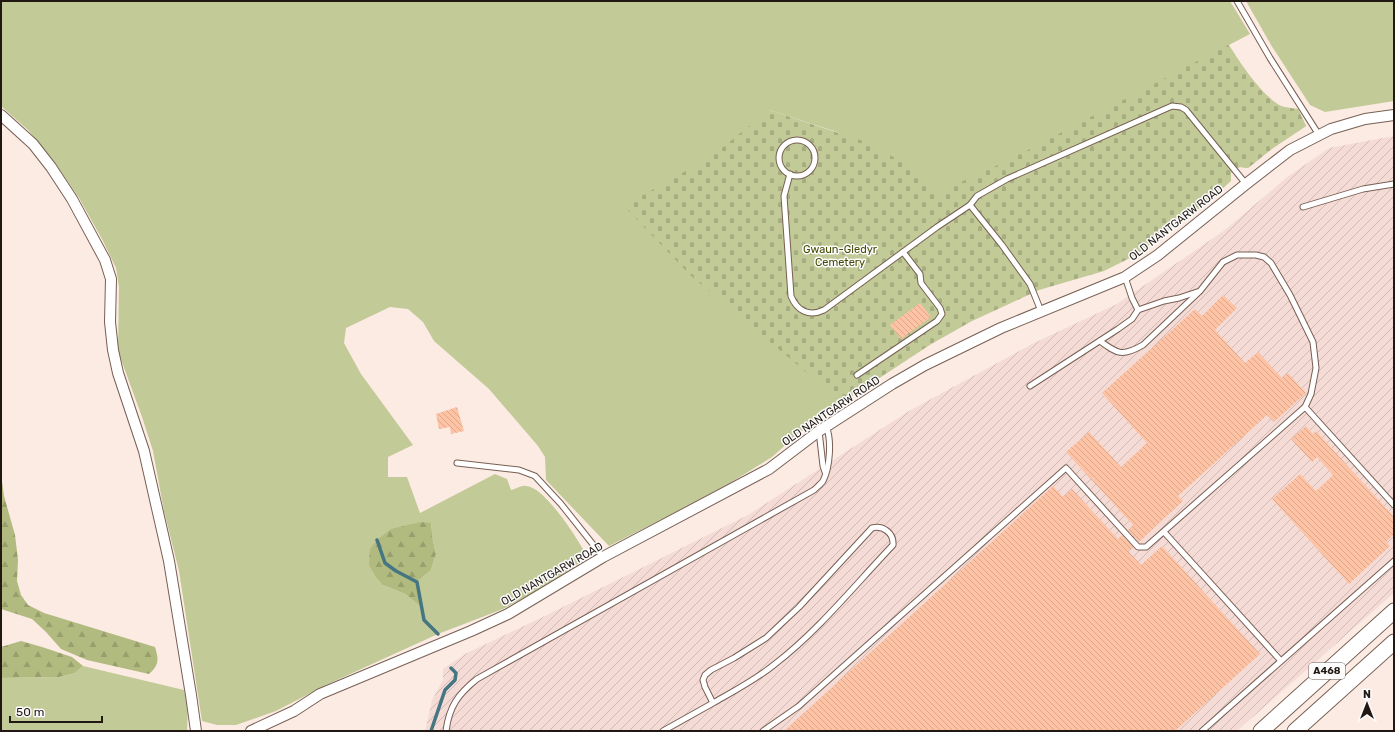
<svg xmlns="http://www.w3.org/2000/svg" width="1395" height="732" viewBox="0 0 1395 732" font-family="Rubik,sans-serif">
	<defs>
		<pattern id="industrial-furrows" width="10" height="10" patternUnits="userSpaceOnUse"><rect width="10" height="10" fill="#f5dbd5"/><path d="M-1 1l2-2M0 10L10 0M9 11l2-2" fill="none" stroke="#d2bbb6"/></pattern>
		<pattern id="forest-firs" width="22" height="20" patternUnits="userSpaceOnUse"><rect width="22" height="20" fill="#b1ba7f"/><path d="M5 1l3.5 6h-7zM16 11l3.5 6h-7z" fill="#989f6d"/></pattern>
		<pattern id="cemetery-stones" width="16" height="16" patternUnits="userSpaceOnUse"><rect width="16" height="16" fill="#c2ca97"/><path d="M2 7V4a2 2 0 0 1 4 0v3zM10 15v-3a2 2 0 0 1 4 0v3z" fill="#a6ad81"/></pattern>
		<pattern id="building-back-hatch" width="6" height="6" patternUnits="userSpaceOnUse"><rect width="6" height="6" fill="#fec3a4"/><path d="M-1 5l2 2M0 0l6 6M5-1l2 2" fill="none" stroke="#d9a78c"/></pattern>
	</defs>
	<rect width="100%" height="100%" fill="#fcebe3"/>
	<path fill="url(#industrial-furrows)" d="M1394,136V593L1237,731H425L432,700L443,680V669L465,654L547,615L748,515L909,411L1032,344L1117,304L1225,230L1286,178L1329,148Z"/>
	<g fill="#c2ca97" fill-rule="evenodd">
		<path d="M1,1H1230L1250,34L1229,45C1241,64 1260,94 1279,105C1284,108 1292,108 1298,109L1306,126L1273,148L1248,168L1240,167L956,205L837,132L769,110L908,346L970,322L931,344L831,410L799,433L772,457L730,483L670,515L609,546L546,480L545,457L538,446L489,389L434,341L423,322L408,309L390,307L346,328L344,343L361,374L413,445L388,457V477H407L420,513L495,474L507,479L511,490C516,489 522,485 526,486C544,486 579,540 586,555L579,563L548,585L503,609L438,634L326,685L276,711L236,725H217L202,721L179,571L164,511L153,451L142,417L118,351L119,287L116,268L103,241L79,198L54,161L28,130L1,106ZM431,523L433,541L436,554L431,570L417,582L422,607L405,594L383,585Z"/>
		<path d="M1246,1H1394V101L1325,112L1310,105L1271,45Z"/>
		<path d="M83,666L184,690L188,707L187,731H1V678L59,677L75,673Z"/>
	</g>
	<g fill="url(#forest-firs)">
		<path d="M1,474L4,496L15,535L18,560L17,581L21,595L28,605L44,613L155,647C159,660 159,665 149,674L87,660L61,649L46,632L32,619L1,609Z"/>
		<path d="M421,522L431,523L433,541L436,554L431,570L417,582L423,608L405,594L383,585L376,577L369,565L370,549L377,540L391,529Z"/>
		<path d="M21,641L42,647L72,657L83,666L75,673L59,677L1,678V647Z"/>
	</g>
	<path fill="url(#cemetery-stones)" d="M1228,45C1241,64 1260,93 1279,105C1284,108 1292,108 1298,109L1306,126L1273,148L1248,168L1240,167L1231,173V181L1208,202L1138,254L1104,271L1039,290L970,322L931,344L842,402L690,275L624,206L712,156L769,110L866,142L908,165L937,193L1011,159Z"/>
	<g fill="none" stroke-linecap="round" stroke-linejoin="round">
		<g stroke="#457682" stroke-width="3.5">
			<path d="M377,540L385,563L396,571L417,582L424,620L438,634"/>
			<path d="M431,731L445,690L455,680L456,673L451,668"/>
		</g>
	</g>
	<g fill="url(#building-back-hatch)">
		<path d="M1223,295L1237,308L1215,330L1245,363L1258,352L1282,378L1288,373L1306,393L1274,422L1267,415L1178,496L1183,501L1139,542L1128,530L1133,525L1066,452L1089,432L1121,467L1147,443L1102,393L1195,309L1202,316Z"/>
		<path d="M920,303L931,317L901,339L890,325Z"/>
		<path d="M457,407L464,431L451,434L450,427L439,429L436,414Z"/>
		<path d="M1306,426L1313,434L1316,431L1394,517V534L1386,542L1390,546L1349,584L1272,499L1300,474L1316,491L1333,475L1317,457L1312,462L1291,439Z"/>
		<path d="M1053,486L1063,497L1072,489L1118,539L1122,535L1133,547L1128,551L1141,565L1162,546L1260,654L1175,731H784Z"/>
	</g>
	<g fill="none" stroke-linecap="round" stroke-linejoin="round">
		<defs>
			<g id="service">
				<path d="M1237,1L1270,58L1319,135"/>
				<circle cx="797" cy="158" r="18"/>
				<path d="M790,174L784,196L791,296C797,311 809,317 824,310L937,227L970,205L977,196L1007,179L1172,106L1181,107L1186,110L1246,184"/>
				<path d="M970,205L1002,245L1030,284L1041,311"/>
				<path d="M1303,207L1363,189L1394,184"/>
				<path d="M1100,341C1118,354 1122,357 1143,345L1199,292"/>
				<path d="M857,375L937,321L942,314L940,308L921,283L920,274L903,252"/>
				<path d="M1030,386L1118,329L1132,319L1138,310"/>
				<path d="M1305,407L1394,505"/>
				<path d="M819,431L823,466L825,472"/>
				<path d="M457,463L519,470L535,476L561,504L603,557"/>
				<path d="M1164,532L1281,661"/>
				<path d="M446,731C449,707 458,694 477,679L814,490C817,487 821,484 823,481C830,467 832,440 826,426"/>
				<path d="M663,731L713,703L705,687L703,680L705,675L711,670L734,658L766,638L799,607L872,528C883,525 894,533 893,545C855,585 819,630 775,664C757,679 734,691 713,703"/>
				<path d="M763,731L799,706L1066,468L1138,547H1146L1305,407L1311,394L1316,368L1313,342L1290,295L1271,263L1264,257L1256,255H1237L1223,262L1200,291L1179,298L1164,301L1138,310L1132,298L1125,277"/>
				<path d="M1202,731L1394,561"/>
			</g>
			<g id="minor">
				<path d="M1,115L33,144L51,167L72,199L105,260L111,279L110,322L113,350L118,373L144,451L169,561L191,695L196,731"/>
				<path d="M251,731L294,711L320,694L471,631L508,614L603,557L769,469L819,431L892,384L925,365L1001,328L1125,277L1158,255L1246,184L1290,150L1331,129L1365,119L1394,115"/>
			</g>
			<g id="primary">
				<path d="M1261,731L1394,611"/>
				<path d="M1295,731L1394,642"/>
			</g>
		</defs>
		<use href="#service" stroke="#776054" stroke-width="7"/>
		<use href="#minor" stroke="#776054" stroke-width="12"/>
		<use href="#primary" stroke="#776054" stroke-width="17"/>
		<use href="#service" stroke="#fff" stroke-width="5"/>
		<use href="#minor" stroke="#fff" stroke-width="10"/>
		<use href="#primary" stroke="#fff" stroke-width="15"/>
	</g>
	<g text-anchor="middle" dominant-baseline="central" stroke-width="3" stroke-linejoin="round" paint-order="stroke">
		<rect fill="#fcfcfc" stroke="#635c59" stroke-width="1" x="1309" y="663" width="36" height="16" rx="3"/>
		<g font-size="10" font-weight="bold" fill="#221813">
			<text x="1327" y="671">A468</text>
		</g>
		<g font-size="11" fill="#221813" stroke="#fcfcfc">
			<text transform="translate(1176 223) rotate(-38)">OLD NANTGARW ROAD</text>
			<text transform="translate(831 411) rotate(-34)">OLD NANTGARW ROAD</text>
			<text transform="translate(552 574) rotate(-30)">OLD NANTGARW ROAD</text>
		</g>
		<g font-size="11" fill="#454b04" stroke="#fcfcfc">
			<text x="840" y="249">Gwaun-Gledyr<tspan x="840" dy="13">Cemetery</tspan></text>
		</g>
	</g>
	<rect width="1395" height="732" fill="none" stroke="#221813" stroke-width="4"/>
	<g transform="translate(1367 704)" stroke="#fcfcfc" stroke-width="3" paint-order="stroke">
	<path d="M0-3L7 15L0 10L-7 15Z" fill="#221813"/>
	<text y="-6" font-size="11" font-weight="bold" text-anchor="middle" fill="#221813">N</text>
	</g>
	<path d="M10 716v6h92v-6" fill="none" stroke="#221813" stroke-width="2"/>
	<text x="16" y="716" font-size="12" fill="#221813" stroke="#fcfcfc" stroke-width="3" paint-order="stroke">50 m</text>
</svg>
